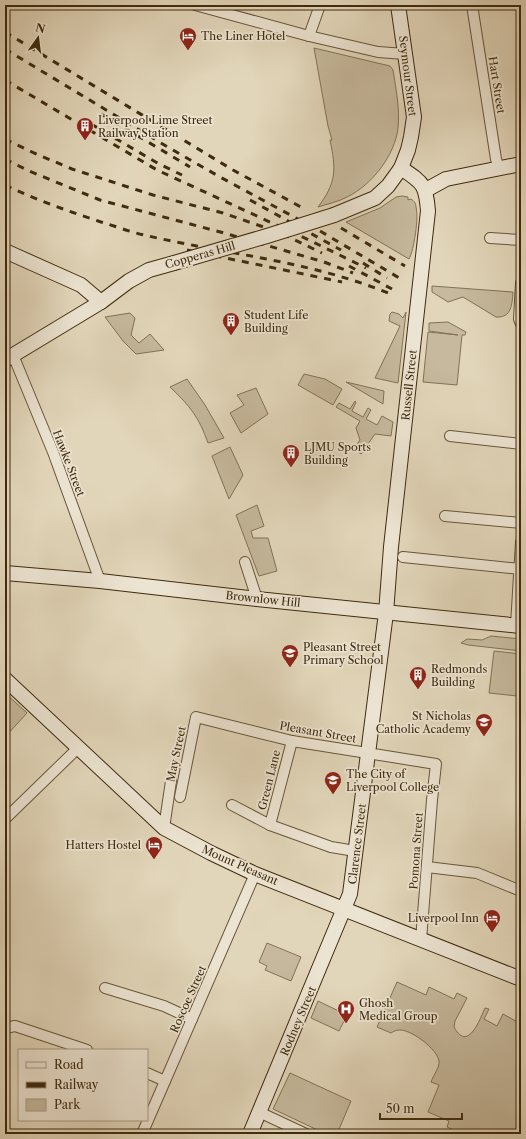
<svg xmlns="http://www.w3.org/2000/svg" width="526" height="1139" viewBox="0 0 526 1139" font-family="'Libre Caslon Text',serif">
	<rect width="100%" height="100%" fill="#e2d6ba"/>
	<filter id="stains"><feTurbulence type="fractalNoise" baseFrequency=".005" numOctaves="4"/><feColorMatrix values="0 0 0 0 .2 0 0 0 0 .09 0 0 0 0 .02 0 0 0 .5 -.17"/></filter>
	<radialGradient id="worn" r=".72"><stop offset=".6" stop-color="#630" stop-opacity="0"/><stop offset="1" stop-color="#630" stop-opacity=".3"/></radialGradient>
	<g fill="#c6b99d" stroke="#827256">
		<path d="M314,48L390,66L393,70C396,89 400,109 398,128C395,155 372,185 347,197C338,202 327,204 318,207C337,182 336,169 330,140H332L328,126Z"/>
		<path d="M402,196L408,197V200L411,199C414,201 416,203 416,207C419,217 414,250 409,259L346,222L380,208L396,197Z"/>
		<path d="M432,286L513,292C512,304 512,318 496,317L463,297L448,302L432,292Z"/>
		<path d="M392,312L399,314L403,318L406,312L398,383L375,378L400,326L389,321L390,314Z"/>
		<path d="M130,313L135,318L131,335L139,343L150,334L164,350L136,354L123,341L105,317Z"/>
		<path d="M448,322L466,332L465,335H462L457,385L423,382L428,332L458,335L429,331V323Z"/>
		<path d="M304,374L325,379L342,389L333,405L298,385Z"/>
		<path d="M187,379L205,405L224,438L208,443C199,417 190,406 170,387Z"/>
		<path d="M346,382L384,391L383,404Z"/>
		<path d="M256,388L268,414L241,433L230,413L244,405L237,395Z"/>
		<path d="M355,401L356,402L352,411L363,417L368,408L371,410L366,419L377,425L382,416L393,422L391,436L375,434L361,454L354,449L360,440L356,428L360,421L336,407L339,403L350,409Z"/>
		<path d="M230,447L243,475L229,499L212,456Z"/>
		<path d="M257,505L264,526L251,531L253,538H268L277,571L259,576L236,515Z"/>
		<path d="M491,636L521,639V651L468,645L461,643L467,639L482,640Z"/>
		<path d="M494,651L521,654L517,696L489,693Z"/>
		<path d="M5,693L27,713L5,737Z"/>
		<path d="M267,943L301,957L291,981L265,970L267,966L259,962Z"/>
		<path d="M397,982L426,995L429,987L454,999L457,993L467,998L455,1021L454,1027C468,1053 480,1019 485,1008L489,1009L484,1019L497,1026L503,1014L521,1024V1133L519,1134H463L447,1127L449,1121L428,1112L439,1085L431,1082C433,1076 440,1067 439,1061C437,1049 412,1030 400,1030C397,1030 394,1031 391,1033L377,1027Z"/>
		<path d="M318,1001L347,1015L339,1031L311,1018Z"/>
		<path d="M290,1073L351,1101L337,1134H326L273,1109Z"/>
	</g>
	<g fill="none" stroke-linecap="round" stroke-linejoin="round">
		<defs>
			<g id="street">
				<path d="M195,5L309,36L378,52L405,54"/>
				<path d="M472,5L496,159L499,169"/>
				<path d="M309,36L320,5"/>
				<path d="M490,238L520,240L521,242"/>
				<path d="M521,283L519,319L521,324"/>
				<path d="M13,355L53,452L100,581"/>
				<path d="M450,436L521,444"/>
				<path d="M445,516L521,523"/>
				<path d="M403,557L520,569"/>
				<path d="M245,562L257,599"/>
				<path d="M516,625L521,542"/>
				<path d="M292,741L270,825L331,847L355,851"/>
				<path d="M180,797L196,717L292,741L436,764L432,800L421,940"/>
				<path d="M232,805L270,825"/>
				<path d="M5,819L78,748"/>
				<path d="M164,828L171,781"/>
				<path d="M427,867L477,873L521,891"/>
				<path d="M105,988L164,1006L192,1019"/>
				<path d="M5,1028L15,1026L87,1050"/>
				<path d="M147,1073L165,1081"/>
				<path d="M259,1112L306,1134"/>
				<path d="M142,1134L255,874"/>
			</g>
			<g id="secondary">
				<path d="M426,190L446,179L521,164"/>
				<path d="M334,215L375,198L388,186L401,168L408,150L411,137L414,117L398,5"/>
				<path d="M5,251L81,285L101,302"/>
				<path d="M5,360L101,302L129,281L149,270L174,263"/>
				<path d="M5,573L100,581L257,599L521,626"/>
				<path d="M5,679L164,828L211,853L255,874L521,979"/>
				<path d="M250,1134L350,894L386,613L391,547L428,211C426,184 423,183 401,168"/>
			</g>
		</defs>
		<use href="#street" stroke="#685639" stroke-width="12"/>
		<use href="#secondary" stroke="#3f2b0e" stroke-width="16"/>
		<use href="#street" stroke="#ece4d2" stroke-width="10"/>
		<use href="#secondary" stroke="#ece4d2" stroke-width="14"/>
		<g stroke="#3f2b0e" stroke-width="3" stroke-dasharray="7 7" stroke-linecap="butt">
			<path d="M5,32L233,170L301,207"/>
			<path d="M5,49L166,146L220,177L320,231L401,279"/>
			<path d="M5,80L157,170L309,240L366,268"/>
			<path d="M101,114L190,167"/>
			<path d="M91,124L159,164L182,175"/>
			<path d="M5,139L34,153L72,169L153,195L223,213L278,232L322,253"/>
			<path d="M5,159L29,171L100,200L224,233L324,262L353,273"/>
			<path d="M5,185C36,200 68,211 101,222C115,226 130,232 144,235C225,254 310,261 388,293"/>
			<path d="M250,200L341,250"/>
			<path d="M341,228L405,266"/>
			<path d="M187,250L342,282"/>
			<path d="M363,263L387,278"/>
			<path d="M349,266L392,289"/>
		</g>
		<defs>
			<path id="secondary-bridge" d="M174,263L267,236L334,215"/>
		</defs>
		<use href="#secondary-bridge" stroke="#3f2b0e" stroke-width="16" stroke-linecap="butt"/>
		<use href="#secondary-bridge" stroke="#ece4d2" stroke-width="14"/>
	</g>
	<defs>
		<symbol id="hotel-pin" viewBox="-11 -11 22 30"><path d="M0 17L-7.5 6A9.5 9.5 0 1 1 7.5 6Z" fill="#8f2418" stroke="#ece4d2"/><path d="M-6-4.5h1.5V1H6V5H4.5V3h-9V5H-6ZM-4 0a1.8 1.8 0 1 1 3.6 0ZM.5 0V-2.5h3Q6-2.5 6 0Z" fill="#fff"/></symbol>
		<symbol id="building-pin" viewBox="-11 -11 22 30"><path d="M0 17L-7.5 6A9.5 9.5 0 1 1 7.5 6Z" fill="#8f2418" stroke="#ece4d2"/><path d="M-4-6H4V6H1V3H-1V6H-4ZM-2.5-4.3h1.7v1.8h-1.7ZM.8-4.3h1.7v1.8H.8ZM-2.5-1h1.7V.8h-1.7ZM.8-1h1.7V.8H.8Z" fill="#fff"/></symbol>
		<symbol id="school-pin" viewBox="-11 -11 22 30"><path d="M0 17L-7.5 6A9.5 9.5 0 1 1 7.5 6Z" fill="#8f2418" stroke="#ece4d2"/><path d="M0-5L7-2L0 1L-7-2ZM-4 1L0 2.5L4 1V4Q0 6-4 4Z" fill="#fff"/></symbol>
		<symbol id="university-pin" viewBox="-11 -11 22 30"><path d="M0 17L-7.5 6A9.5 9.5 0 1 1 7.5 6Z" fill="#8f2418" stroke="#ece4d2"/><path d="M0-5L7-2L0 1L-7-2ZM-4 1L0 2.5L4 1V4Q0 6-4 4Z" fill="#fff"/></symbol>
		<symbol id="hospital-pin" viewBox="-11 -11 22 30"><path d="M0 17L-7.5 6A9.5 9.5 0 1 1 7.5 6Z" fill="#8f2418" stroke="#ece4d2"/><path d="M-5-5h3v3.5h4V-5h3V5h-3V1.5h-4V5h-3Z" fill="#fff"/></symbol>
	</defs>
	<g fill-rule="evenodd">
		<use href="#hotel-pin" x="178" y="26" width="20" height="27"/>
		<use href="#building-pin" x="75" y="116" width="20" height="27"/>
		<use href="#building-pin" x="221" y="311" width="20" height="27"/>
		<use href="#building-pin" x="281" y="443" width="20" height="27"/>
		<use href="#school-pin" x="280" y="643" width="20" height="27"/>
		<use href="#building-pin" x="408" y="665" width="20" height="27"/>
		<use href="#school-pin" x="474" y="712" width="20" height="27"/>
		<use href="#university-pin" x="323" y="770" width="20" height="27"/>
		<use href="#hotel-pin" x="144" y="835" width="20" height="27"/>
		<use href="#hotel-pin" x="482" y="908" width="20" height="27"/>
		<use href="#hospital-pin" x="336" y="999" width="20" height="27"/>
	</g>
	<g text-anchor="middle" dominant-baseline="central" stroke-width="3.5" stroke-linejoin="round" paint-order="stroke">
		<g font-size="11" fill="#3f2b0e" stroke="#ece4d2" text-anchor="start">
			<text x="201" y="36">The Liner Hotel</text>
			<text x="98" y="120">Liverpool Lime Street<tspan x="98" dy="13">Railway Station</tspan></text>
			<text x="244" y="315">Student Life<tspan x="244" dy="13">Building</tspan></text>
			<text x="304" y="447">LJMU Sports<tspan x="304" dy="13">Building</tspan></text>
			<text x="303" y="647">Pleasant Street<tspan x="303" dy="13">Primary School</tspan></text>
			<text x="431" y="669">Redmonds<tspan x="431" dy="13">Building</tspan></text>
			<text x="471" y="716" text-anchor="end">St Nicholas<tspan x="471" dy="13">Catholic Academy</tspan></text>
			<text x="346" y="774">The City of<tspan x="346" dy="13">Liverpool College</tspan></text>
			<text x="141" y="845" text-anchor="end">Hatters Hostel</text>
			<text x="479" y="918" text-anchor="end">Liverpool Inn</text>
			<text x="359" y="1003">Ghosh<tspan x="359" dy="13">Medical Group</tspan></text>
		</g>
		<g font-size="11" fill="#3f2b0e" stroke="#ece4d2">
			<text transform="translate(408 76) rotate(83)">Seymour Street</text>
			<text transform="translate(497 85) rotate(81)">Hart Street</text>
			<text transform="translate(200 255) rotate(-16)">Copperas Hill</text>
			<text transform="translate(409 385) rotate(-84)">Russell Street</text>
			<text transform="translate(69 463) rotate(69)">Hawke Street</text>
			<text transform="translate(263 599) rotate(6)">Brownlow Hill</text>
			<text transform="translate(318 732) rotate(10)">Pleasant Street</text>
			<text transform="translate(176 754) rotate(-78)">May Street</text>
			<text transform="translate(269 780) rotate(-76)">Green Lane</text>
			<text transform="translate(357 844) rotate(-83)">Clarence Street</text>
			<text transform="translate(416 851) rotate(-86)">Pomona Street</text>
			<text transform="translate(240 865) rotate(24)">Mount Pleasant</text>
			<text transform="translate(188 999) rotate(-66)">Roscoe Street</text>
			<text transform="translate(298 1021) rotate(-67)">Rodney Street</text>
		</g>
	</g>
	<rect width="526" height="1139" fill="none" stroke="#e2d6ba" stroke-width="20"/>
	<rect x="6" y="6" width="514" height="1127" fill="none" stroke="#3f2b0e" stroke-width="2"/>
	<rect x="10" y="10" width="506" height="1119" fill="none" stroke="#3f2b0e"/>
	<rect x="18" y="1049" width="130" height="72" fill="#ece4d2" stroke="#a79a84"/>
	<rect x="26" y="1062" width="20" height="6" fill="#ece4d2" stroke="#a79a84"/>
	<text x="54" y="1069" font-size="12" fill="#3f2b0e">Road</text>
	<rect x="26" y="1082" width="20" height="6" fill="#3f2b0e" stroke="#a79a84"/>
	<text x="54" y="1089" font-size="12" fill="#3f2b0e">Railway</text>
	<rect x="26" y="1099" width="20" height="12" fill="#c6b99d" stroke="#a79a84"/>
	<text x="54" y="1109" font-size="12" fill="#3f2b0e">Park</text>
	<g transform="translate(38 38) rotate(14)" stroke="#ece4d2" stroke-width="3" paint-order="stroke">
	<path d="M0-3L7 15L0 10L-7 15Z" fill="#3f2b0e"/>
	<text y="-6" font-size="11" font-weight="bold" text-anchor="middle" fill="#3f2b0e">N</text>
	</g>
	<path d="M380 1113v6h82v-6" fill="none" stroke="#3f2b0e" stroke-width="2"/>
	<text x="386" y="1113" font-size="12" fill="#3f2b0e" stroke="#ece4d2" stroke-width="3" paint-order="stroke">50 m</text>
	<rect width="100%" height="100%" filter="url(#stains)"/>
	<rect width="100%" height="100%" fill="url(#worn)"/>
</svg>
